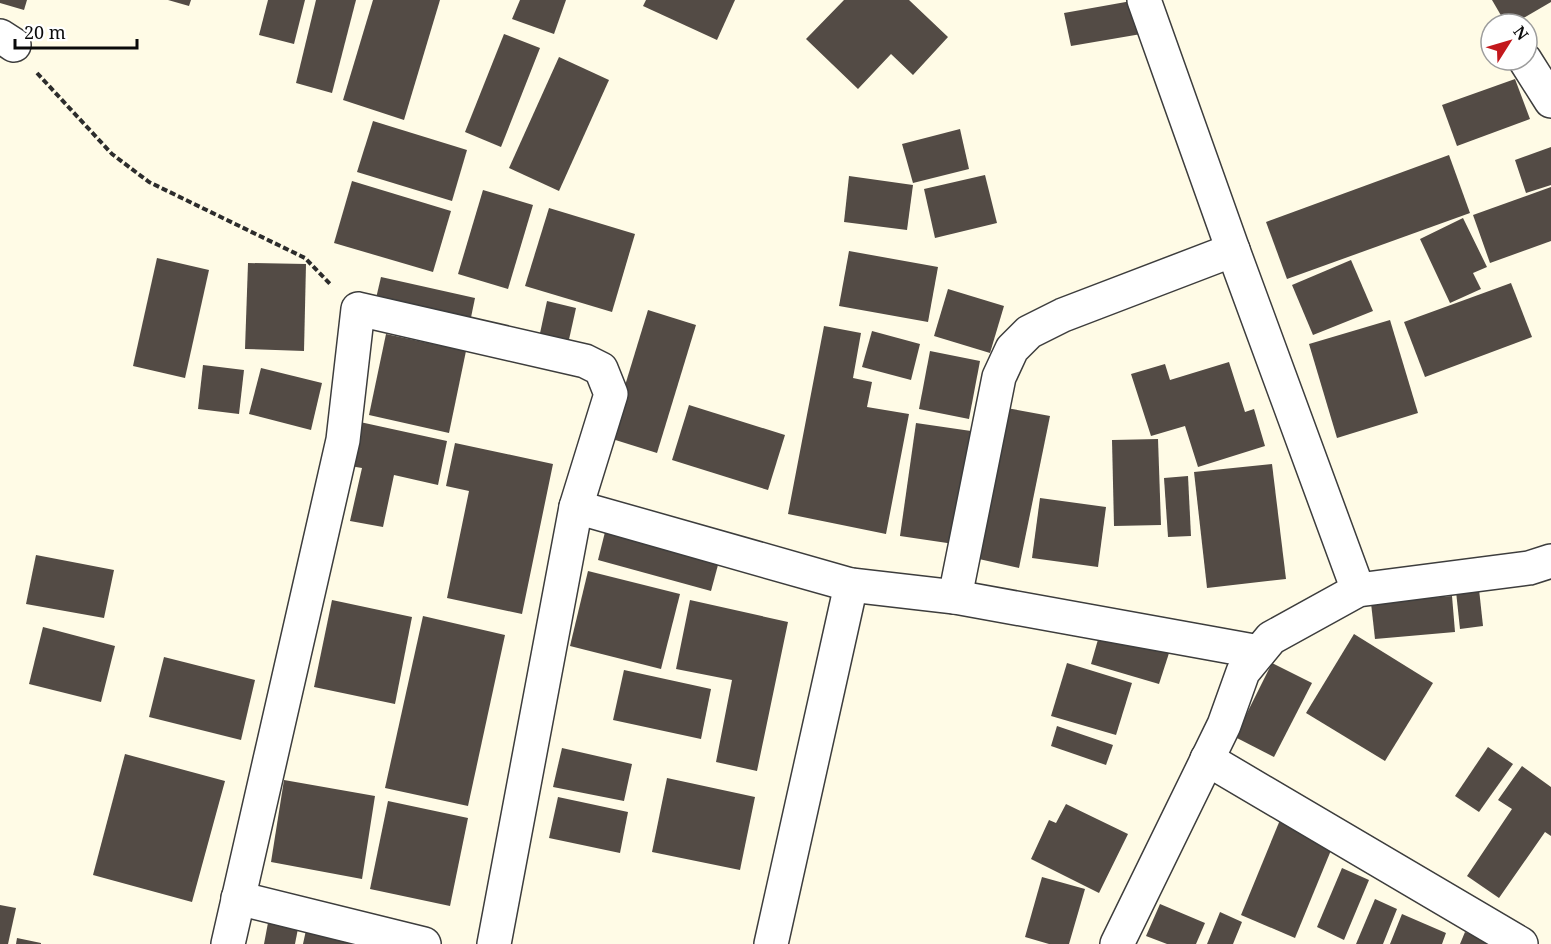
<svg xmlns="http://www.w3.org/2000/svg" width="1551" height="944" viewBox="0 0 1551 944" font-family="'Noto Serif',serif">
	<rect width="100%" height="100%" fill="#fffbe6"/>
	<g fill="#534b45">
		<path d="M0,0H27L24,10L0,3Z"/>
		<path d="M168,0H191L189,6Z"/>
		<path d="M268,0H305L294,44L259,35Z"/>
		<path d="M316,0H356L332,93L296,83Z"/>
		<path d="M373,0H440L404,120L343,100Z"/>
		<path d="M520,0H566L554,34L512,19Z"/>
		<path d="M646,0H735L717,40L643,6Z"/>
		<path d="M844,0H909L948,37L913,75L891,54L858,89L806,39Z"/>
		<path d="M1137,0L1147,33L1071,46L1064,13Z"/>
		<path d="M1492,0H1551V2L1513,24H1506Z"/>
		<path d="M504,34L540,48L501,147L465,132Z"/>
		<path d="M559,57L609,80L559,191L509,168Z"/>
		<path d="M1515,79L1530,119L1457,146L1442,105Z"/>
		<path d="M373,121L467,150L452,201L357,172Z"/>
		<path d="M960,129L969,169L913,183L902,144Z"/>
		<path d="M1551,147V185L1526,193L1515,160Z"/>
		<path d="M1449,155L1470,213L1287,279L1266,222Z"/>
		<path d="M985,175L997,223L935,238L924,189Z"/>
		<path d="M849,176L913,185L907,230L844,222Z"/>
		<path d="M352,181L451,211L433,272L334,243Z"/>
		<path d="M1551,187V241L1490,263L1473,215Z"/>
		<path d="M483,190L533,205L508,289L458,274Z"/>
		<path d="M549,208L635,234L612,312L525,286Z"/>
		<path d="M1463,218L1487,267L1473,273L1481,289L1450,303L1420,239Z"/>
		<path d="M849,251L938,267L928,322L839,306Z"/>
		<path d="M157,258L209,270L185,378L133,366Z"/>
		<path d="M1351,260L1373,311L1313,335L1292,285Z"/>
		<path d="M248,263L306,264L304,351L245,349Z"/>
		<path d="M381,277L475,298L468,332L373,311Z"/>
		<path d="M1511,283L1532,337L1425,377L1404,322Z"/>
		<path d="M948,289L1004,306L990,353L934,336Z"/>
		<path d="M547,301L576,308L566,353L537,347Z"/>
		<path d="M648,310L696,325L657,453L609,438Z"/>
		<path d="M1390,320L1418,413L1337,438L1309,344Z"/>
		<path d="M824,326L861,333L853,378L872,382L867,407L909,414L886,534L788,514Z"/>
		<path d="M872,331L920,344L911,380L862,367Z"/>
		<path d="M386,334L466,351L449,433L369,415Z"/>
		<path d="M930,351L980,361L969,419L919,409Z"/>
		<path d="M1229,362L1245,412L1254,409L1265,446L1198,467L1185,426L1151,436L1131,374L1165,364L1170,380Z"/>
		<path d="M203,365L244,370L239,414L198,409Z"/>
		<path d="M261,368L322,383L311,430L249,414Z"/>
		<path d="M689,405L785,435L768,490L672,460Z"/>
		<path d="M1001,407L1050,416L1019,568L970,557Z"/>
		<path d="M360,422L447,441L438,485L394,475L383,527L350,521L362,468L350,466Z"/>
		<path d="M916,423L971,431L954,544L900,536Z"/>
		<path d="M1158,439L1161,525L1114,526L1112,440Z"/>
		<path d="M455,443L553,464L522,614L447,598L469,491L446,486Z"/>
		<path d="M1272,464L1286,579L1207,588L1194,472Z"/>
		<path d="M1188,476L1191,536L1168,537L1164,478Z"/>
		<path d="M1040,498L1106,507L1098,567L1032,558Z"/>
		<path d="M608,520L722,550L711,591L598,560Z"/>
		<path d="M36,555L114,570L104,618L26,604Z"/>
		<path d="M588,571L680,594L661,669L570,646Z"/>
		<path d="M1478,580L1483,626L1460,629L1455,582Z"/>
		<path d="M1452,596L1455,632L1375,639L1371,603Z"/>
		<path d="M332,600L412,617L395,704L314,687Z"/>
		<path d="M690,600L788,622L757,771L716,762L732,680L676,669Z"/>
		<path d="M423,616L505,635L468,806L385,788Z"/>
		<path d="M43,627L115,646L101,702L29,684Z"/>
		<path d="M1101,629L1170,650L1159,684L1091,664Z"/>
		<path d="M1354,634L1433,683L1385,761L1306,713Z"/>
		<path d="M164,657L255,680L241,740L149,717Z"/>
		<path d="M1067,663L1132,683L1116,735L1051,716Z"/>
		<path d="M1272,663L1312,683L1274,757L1235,737Z"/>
		<path d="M624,670L711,689L701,739L613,720Z"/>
		<path d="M1057,726L1113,745L1106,765L1051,746Z"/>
		<path d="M1488,747L1513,764L1479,812L1455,796Z"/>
		<path d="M562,748L632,764L624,801L553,787Z"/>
		<path d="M125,754L225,781L192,902L93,875Z"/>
		<path d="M1522,766L1551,787V836L1545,832L1499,898L1467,876L1512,809L1498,800Z"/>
		<path d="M667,778L755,797L740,870L652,852Z"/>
		<path d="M284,780L375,796L362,879L271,862Z"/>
		<path d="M558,797L628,812L620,853L549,838Z"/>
		<path d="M388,801L468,818L450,906L370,889Z"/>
		<path d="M1066,804L1128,834L1099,893L1031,859L1049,820L1056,823Z"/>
		<path d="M1280,820L1334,843L1295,938L1241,915Z"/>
		<path d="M1342,868L1369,880L1344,940L1317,927Z"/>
		<path d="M1042,877L1085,889L1069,944H1049L1025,937Z"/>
		<path d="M1375,899L1397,909L1383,944H1356Z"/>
		<path d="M1160,904L1205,923L1196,944H1167L1146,936Z"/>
		<path d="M0,905L16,908L8,944H0Z"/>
		<path d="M270,912L300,918L295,944H264Z"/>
		<path d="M1220,912L1242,922L1233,944H1207Z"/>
		<path d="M1402,914L1446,933L1442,944H1390Z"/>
		<path d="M308,921L362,944H303Z"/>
		<path d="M1465,932L1491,942L1490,944H1460Z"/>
		<path d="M17,938L41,943V944H16Z"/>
	</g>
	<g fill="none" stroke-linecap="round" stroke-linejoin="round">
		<defs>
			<g id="minor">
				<path d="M1144,0L1233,250L1358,590"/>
				<path d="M0,36L14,45"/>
				<path d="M1525,60L1551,101"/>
				<path d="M955,597L999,377L1012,349L1029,332L1063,315L1233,250"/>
				<path d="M1207,759L1521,944"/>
				<path d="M238,898L424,944"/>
				<path d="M228,944L343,440L358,309L585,361L601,369L611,394L576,507"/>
				<path d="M494,944L576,507L851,585L955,597L1259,652"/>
				<path d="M771,944L851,585"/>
				<path d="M1117,944L1224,725L1243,672L1271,638L1358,590L1529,568L1551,561"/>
			</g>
		</defs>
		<use href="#minor" stroke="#3d3d3d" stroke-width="36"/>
		<path stroke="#2c2c2c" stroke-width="4" stroke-dasharray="6 3" stroke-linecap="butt" d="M37,73L112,154L149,182L305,258L331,285"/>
		<use href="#minor" stroke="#fff" stroke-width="33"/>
	</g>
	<g transform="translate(1509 42) rotate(53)"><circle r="28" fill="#ffffff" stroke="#9d9d9d" stroke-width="1.5"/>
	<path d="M0-4.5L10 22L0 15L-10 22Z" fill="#c3181c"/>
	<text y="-9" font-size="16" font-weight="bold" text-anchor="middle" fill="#0a0a0a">N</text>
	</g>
	<path d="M15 39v9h122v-9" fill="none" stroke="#0a0a0a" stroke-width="3"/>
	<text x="24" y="39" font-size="18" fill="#0a0a0a" stroke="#ffffff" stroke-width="4.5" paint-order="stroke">20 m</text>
</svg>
